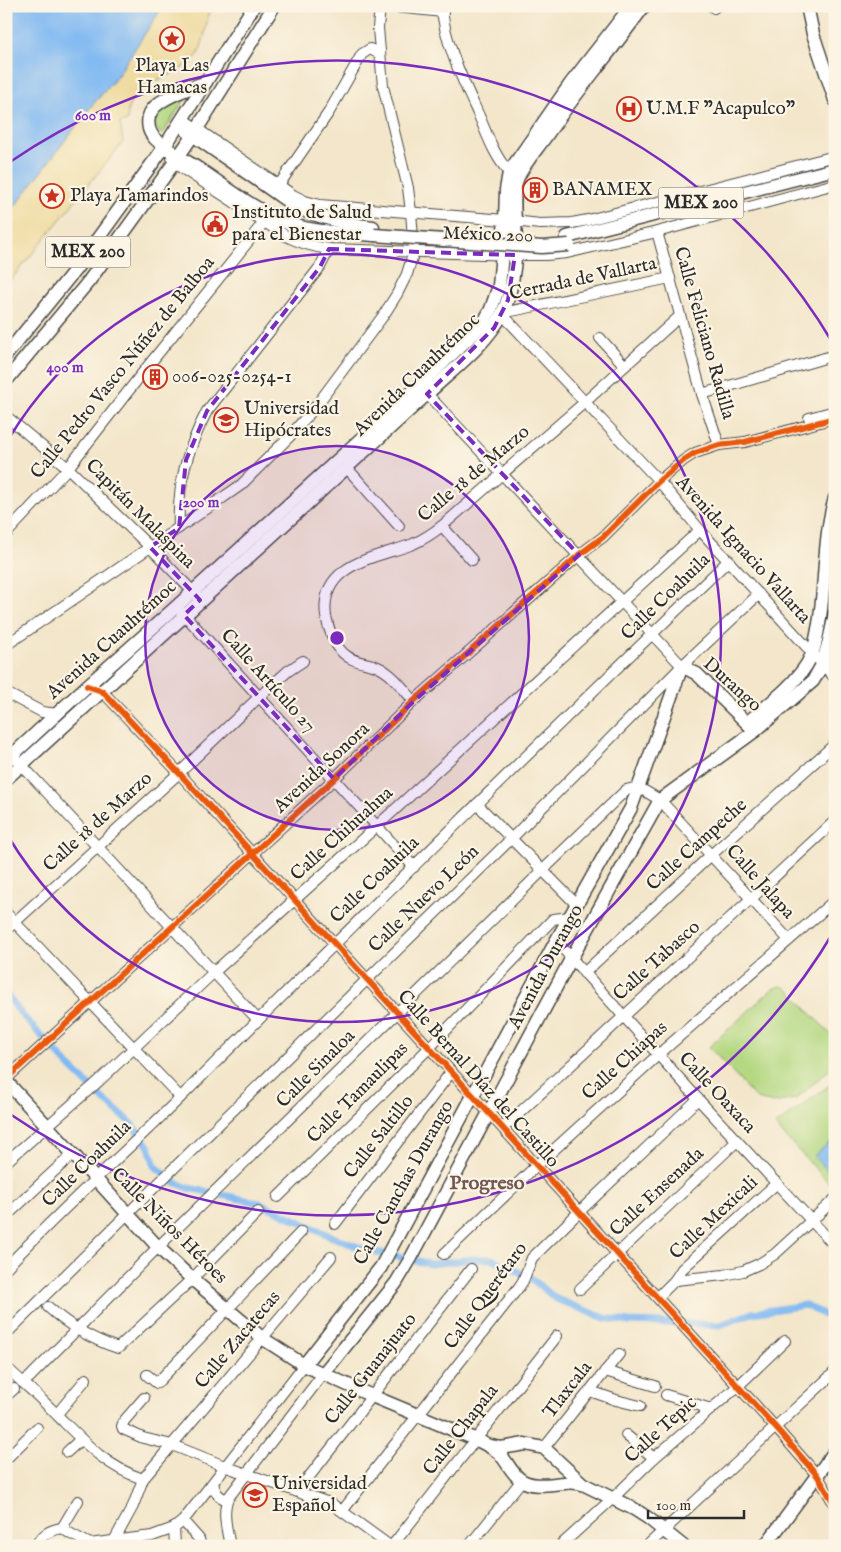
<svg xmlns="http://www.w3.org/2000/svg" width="841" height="1552" viewBox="0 0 841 1552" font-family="'IM FELL English',serif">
	<rect width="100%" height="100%" fill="#fcf5e5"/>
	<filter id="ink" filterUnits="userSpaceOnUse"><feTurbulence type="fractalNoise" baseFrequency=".02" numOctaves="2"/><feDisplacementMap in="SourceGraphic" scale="10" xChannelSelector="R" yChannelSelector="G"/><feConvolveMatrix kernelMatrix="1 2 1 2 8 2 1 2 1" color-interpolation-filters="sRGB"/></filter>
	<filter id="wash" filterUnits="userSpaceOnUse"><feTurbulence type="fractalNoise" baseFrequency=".0096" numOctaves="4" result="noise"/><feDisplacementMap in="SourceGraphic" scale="20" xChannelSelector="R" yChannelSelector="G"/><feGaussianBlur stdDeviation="1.12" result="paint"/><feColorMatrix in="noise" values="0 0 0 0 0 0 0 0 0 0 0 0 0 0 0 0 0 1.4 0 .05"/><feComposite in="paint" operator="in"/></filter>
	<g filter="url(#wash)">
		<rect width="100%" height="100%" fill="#f3e6ca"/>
		<g fill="#b3d881" stroke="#6f8256">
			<path d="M186,97L162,135L155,127L154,116L165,105Z"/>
			<path d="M780,986L785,987L790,991L835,1039V1065L796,1099L773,1103L757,1099L752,1094L709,1047L771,990Z"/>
			<path d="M835,1081V1189L775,1126Z"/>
		</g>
		<path fill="#eeda9e" stroke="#8c8264" d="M163,6H214L210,11C207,21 202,50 197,56C178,78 139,80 129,106C127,110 128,117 127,121L120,123L123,142L6,286V218L89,109L115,79Z"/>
		<g fill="#82baf2" stroke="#56728e">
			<path d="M6,6H163L115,79L89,109L6,218Z"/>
			<path d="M835,1138V1165L828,1171L814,1156Z"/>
		</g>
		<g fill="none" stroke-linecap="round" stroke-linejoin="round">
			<path stroke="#82baf2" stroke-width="7" d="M6,994L22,1015L70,1067L104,1100L130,1122L149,1147L155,1166L176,1183L189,1188L260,1203L333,1237L363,1249L431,1264L472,1259H492L532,1279L556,1299L605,1318L629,1322L720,1325L752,1313L805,1305L835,1320"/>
		</g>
	</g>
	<g filter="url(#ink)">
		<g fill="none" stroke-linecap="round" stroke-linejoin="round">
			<defs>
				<g id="minor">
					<path d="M386,6L443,12"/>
					<path d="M442,6C443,41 466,87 480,118C488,137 495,157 509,172"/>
					<path d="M714,8L715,6"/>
					<path d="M183,119L293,195L305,201L320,205L505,220L540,224L572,223L588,220L835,156"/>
					<path d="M172,158L174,163L286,236C300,243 313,247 329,249L515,255H546L567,253L657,232L835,184"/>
					<path d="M279,185L329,112L362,54L370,49L380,54"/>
					<path d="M657,232L702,394L719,445"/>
					<path d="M502,313L670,278"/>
					<path d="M502,314L659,481L700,530L835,678"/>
					<path d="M600,338L625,366"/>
					<path d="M427,394L682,666"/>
					<path d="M702,394L835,355"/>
					<path d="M6,416L68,468L150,547L198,597"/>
					<path d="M809,418L835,411"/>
					<path d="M347,468L399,526"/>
					<path d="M442,526L472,560"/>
					<path d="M179,528C177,484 187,450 207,411L320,267L329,249"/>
					<path d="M6,534L68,468L148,366L264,222"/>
					<path d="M181,611L414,867"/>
					<path d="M6,645L218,501L241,485L290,436L316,406L383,316L397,294L407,274L414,251L411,212L408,188L383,86L378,28L380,6"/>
					<path d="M87,686L102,691L179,773L776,1428L817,1475L835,1505"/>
					<path d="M6,693L42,712L58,714"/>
					<path d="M414,701C404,690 392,673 378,667C367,662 353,663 343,653C334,644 328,628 326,616C319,563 377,558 413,544C424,539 433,533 442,526L585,402L680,316"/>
					<path d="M17,760L258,1020"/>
					<path d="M477,804L577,905"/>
					<path d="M6,913L180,1097"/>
					<path d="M6,930L179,773L259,697L288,671L303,661"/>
					<path d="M556,941L698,1099L835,1246"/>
					<path d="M584,973L711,855L835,744"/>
					<path d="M6,1079L334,779L414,701L579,555L603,537L659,481L684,460L695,453L719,445L745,442L835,418"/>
					<path d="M503,1128L835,821"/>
					<path d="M6,1162L99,1081L213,973L377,826L700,530"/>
					<path d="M278,1197L429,1048L553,919L571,917"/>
					<path d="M6,1216C29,1196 50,1173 74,1154"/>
					<path d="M335,1224L451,1072"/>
					<path d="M444,1254L536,1166L658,1055L835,900"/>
					<path d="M6,1268C64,1206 128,1150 188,1090C366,912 547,735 729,560"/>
					<path d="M675,1280L724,1275L743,1271L759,1264L775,1254L835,1199"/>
					<path d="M580,1289L737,1141"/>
					<path d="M658,1297L675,1280L682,1269L777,1183"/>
					<path d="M48,1307C68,1325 93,1340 118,1348L192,1279L258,1212"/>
					<path d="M6,1334L174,1168L511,839L682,666L759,594"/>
					<path d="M6,1367C23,1383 41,1398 57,1415C84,1442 106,1467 143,1479"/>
					<path d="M605,1371L655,1386"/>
					<path d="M147,1375L157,1383L301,1232"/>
					<path d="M22,1382L29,1378L158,1247L542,871L626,790L638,787L660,800L789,940"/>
					<path d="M590,1391L616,1400L640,1406"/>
					<path d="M666,1395L711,1409"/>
					<path d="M6,1396L14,1389"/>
					<path d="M144,1398L124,1421L122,1426L123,1429L143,1438L172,1445L227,1467L332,1504L390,1546"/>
					<path d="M57,1414L86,1379"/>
					<path d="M626,1435L654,1458"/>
					<path d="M544,1448L619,1354"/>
					<path d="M67,1452L81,1439"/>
					<path d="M6,1459L37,1428"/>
					<path d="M213,1483C215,1492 218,1497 227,1500"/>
					<path d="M298,1491L471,1269"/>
					<path d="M343,1510L519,1287L523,1281L532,1258L579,1212L698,1099"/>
					<path d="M183,1521L199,1539L201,1546"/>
					<path d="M62,1528L78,1501"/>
					<path d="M174,1528L175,1546"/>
					<path d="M114,1541L133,1506L143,1479L331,1257"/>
					<path d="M35,1546C42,1535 49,1530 62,1528L71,1534L90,1544L97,1543L152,1536L174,1528L183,1521L304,1365"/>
					<path d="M230,1546C227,1531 222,1512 228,1498L323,1374"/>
					<path d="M392,1546L557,1336"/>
					<path d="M469,1546L522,1480"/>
					<path d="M560,1546L613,1498L654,1458L737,1387L785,1341"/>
					<path d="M647,1546L835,1372"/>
				</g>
				<g id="major">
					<path d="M807,6L813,34L835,100"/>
					<path d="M206,82C191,88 161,97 152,110C147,117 147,128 152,135C162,148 185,160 199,169C228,188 257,212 290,224C317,233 345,233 374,235"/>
					<path d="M187,131L296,207C323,219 343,223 373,227"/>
					<path d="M567,237L835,169"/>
					<path d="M6,355L75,270L165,146L254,6"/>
					<path d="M6,381L89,281L174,163L193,135L274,6"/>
					<path d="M747,723C767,705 792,688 807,664C815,652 816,638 819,624C826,582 823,539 835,498"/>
					<path d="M6,761L87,686L176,607L419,386L474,333L484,322L491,309L499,286L505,220L506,190L509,172L571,83L631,6"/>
					<path d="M6,779L427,394C451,371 487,344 502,314C512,293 515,267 516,244C516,226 511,192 518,177C525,162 537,149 546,136C577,91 612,50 644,6"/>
					<path d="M6,1081L158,1247L192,1279L262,1338L304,1365L372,1396L475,1439C483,1443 492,1447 499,1453C507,1461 511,1473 521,1480C534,1488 549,1484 564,1483C570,1482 577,1483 583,1484"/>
					<path d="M304,1365L381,1267L556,941L631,808L682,666L697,674L755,731"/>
					<path d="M323,1374L396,1283L411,1258L571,959L660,800L755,731L813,681L822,665L829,641L835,614"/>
					<path d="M490,1446L501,1448L525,1444L544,1448L583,1484L634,1509L648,1518L683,1546"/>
					<path d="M765,1546L835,1451"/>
				</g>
			</defs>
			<use href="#minor" stroke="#494743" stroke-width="12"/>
			<use href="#major" stroke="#494743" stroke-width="15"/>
			<use href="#minor" stroke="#fff" stroke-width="10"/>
			<use href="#major" stroke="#fff" stroke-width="12"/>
			<defs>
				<path id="major-bridge" d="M374,235L542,247L569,245"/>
			</defs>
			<use href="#major-bridge" stroke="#494743" stroke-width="15" stroke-linecap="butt"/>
			<use href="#major-bridge" stroke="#fff" stroke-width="12"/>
			<defs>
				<g id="cycleway">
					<path d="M87,686L102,691L179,773L776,1428L817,1475L835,1505"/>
					<path d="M6,1079L334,779L414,701L579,555L603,537L659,481L684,460L695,453L719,445L745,442L835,418"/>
				</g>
			</defs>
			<use href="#cycleway" stroke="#fcf5e5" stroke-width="9"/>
			<use href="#cycleway" stroke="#e8590c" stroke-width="6"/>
		</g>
	</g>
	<path fill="none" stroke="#7b2cbf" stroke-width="4" stroke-dasharray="10 6" stroke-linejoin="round" d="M329,249L515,255L508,300L494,328L427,394L579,555L414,701L334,779L184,615L200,600L150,547L179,528L186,460L207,411L320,267Z"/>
	<circle cx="337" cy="638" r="192" fill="#7b2cbf" fill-opacity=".12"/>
	<g fill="none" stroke="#7b2cbf" stroke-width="2.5">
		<circle cx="337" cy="638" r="192"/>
		<path d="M8 440A384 384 0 1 1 8 836"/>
		<path d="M834 931A577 577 0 0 1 10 1114M10 162A577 577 0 0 1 834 345"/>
	</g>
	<defs>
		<symbol id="sight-ring" viewBox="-11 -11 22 22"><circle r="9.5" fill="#fcf5e5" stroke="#c8321e" stroke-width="1.5"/><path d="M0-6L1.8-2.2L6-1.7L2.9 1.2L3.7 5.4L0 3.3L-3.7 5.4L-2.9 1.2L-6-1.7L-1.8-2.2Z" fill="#c8321e"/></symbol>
		<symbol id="hospital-ring" viewBox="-11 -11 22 22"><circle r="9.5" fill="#fcf5e5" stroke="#c8321e" stroke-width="1.5"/><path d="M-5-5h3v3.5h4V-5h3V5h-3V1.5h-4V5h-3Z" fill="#c8321e"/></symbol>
		<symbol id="building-ring" viewBox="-11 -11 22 22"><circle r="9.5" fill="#fcf5e5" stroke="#c8321e" stroke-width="1.5"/><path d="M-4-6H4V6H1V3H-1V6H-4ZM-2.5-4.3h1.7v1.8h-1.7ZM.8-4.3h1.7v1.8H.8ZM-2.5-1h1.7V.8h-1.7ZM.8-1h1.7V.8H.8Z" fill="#c8321e"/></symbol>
		<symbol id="civic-ring" viewBox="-11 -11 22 22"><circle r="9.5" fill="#fcf5e5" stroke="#c8321e" stroke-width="1.5"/><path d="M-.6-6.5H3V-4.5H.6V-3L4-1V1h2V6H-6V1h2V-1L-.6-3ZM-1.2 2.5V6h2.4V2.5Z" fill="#c8321e"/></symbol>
		<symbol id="university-ring" viewBox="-11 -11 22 22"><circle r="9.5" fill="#fcf5e5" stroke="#c8321e" stroke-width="1.5"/><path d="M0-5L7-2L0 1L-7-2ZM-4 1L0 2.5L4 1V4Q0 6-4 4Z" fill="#c8321e"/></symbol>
	</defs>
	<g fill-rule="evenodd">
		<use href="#sight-ring" x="158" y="25" width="28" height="28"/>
		<use href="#hospital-ring" x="615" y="95" width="28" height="28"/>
		<use href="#building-ring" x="521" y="176" width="28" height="28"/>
		<use href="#sight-ring" x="38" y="182" width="28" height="28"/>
		<use href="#civic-ring" x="201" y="210" width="28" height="28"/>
		<use href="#building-ring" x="141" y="363" width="28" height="28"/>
		<use href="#university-ring" x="212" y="406" width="28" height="28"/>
		<use href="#university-ring" x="241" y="1481" width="28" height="28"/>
	</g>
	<g text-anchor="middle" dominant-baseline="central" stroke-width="4.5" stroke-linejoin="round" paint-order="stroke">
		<g fill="#fcf5e5" stroke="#6a6863" stroke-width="1">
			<rect x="658.5" y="187.5" width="85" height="31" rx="4"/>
			<rect x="45.5" y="236.5" width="85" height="31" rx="4"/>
		</g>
		<g font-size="18" font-weight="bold" fill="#2b2b2b">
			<text x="701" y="203">MEX 200</text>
			<text x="88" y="252">MEX 200</text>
		</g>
		<g font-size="19" fill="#2b2b2b" stroke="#fcf5e5" text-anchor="start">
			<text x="172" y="66" text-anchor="middle">Playa Las<tspan x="172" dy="22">Hamacas</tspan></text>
			<text x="646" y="109">U.M.F "Acapulco"</text>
			<text x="552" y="190">BANAMEX</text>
			<text x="70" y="196">Playa Tamarindos</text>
			<text x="232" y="213">Instituto de Salud<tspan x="232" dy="22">para el Bienestar</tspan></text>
			<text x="172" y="377">006-025-0254-1</text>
			<text x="244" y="409">Universidad<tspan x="244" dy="22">Hipócrates</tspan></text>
			<text x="272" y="1484">Universidad<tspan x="272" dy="22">Español</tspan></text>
		</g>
		<g font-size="19" fill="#2b2b2b" stroke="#fcf5e5">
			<text transform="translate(488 235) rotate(2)">México 200</text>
			<text transform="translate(583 279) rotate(-12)">Cerrada de Vallarta</text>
			<text transform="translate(704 333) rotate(74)">Calle Feliciano Radilla</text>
			<text transform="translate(123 368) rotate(-51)">Calle Pedro Vasco Núñez de Balboa</text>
			<text transform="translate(417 375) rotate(-44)">Avenida Cuauhtémoc</text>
			<text transform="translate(474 474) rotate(-40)">Calle 18 de Marzo</text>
			<text transform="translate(140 514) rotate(45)">Capitán Malaspina</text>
			<text transform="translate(743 550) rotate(48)">Avenida Ignacio Vallarta</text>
			<text transform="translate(666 597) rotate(-44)">Calle Coahuila</text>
			<text transform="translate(112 640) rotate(-42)">Avenida Cuauhtémoc</text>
			<text transform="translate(268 681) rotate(48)">Calle Artículo 27</text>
			<text transform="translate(732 685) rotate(42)">Durango</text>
			<text transform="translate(322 768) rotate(-43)">Avenida Sonora</text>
			<text transform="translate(98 822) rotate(-42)">Calle 18 de Marzo</text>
			<text transform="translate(342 834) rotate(-42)">Calle Chihuahua</text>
			<text transform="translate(697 845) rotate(-42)">Calle Campeche</text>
			<text transform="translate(375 880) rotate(-44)">Calle Coahuila</text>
			<text transform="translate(760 882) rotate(48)">Calle Jalapa</text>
			<text transform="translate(424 899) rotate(-44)">Calle Nuevo León</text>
			<text transform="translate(657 961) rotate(-42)">Calle Tabasco</text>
			<text transform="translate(546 967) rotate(-62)">Avenida Durango</text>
			<text transform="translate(625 1061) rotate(-42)">Calle Chiapas</text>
			<text transform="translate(316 1069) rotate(-45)">Calle Sinaloa</text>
			<text transform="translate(478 1079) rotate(48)">Calle Bernal Díaz del Castillo</text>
			<text transform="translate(358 1093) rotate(-45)">Calle Tamaulipas</text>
			<text transform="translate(717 1093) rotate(47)">Calle Oaxaca</text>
			<text transform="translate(379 1137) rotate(-52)">Calle Saltillo</text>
			<text transform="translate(87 1164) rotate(-44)">Calle Coahuila</text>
			<text transform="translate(404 1183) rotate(-61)">Calle Canchas Durango</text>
			<text transform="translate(657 1192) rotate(-43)">Calle Ensenada</text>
			<text transform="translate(714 1218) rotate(-43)">Calle Mexicali</text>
			<text transform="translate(169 1226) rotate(45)">Calle Niños Héroes</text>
			<text transform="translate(486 1296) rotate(-54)">Calle Querétaro</text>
			<text transform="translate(238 1340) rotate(-50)">Calle Zacatecas</text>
			<text transform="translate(371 1369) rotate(-52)">Calle Guanajuato</text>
			<text transform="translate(568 1390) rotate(-52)">Tlaxcala</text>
			<text transform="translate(461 1430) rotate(-52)">Calle Chapala</text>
			<text transform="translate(661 1430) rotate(-42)">Calle Tepic</text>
		</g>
		<g font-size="20" font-weight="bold" fill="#715856" stroke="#fcf5e5">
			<text x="487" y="1183">Progreso</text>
		</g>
	</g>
	<circle cx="337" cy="638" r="8" fill="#7b2cbf" stroke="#fcf5e5" stroke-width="2.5"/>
	<g font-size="15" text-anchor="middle" font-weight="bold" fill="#7b2cbf" stroke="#fcf5e5" stroke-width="4.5" stroke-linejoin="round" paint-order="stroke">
		<text x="93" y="120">600 m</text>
		<text x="65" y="372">400 m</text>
		<text x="201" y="507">200 m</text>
	</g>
	<rect width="841" height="1552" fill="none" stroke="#fcf5e5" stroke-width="25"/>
	<path d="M648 1510v8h96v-8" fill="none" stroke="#2b2b2b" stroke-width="2.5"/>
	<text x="656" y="1510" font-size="15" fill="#2b2b2b" stroke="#fcf5e5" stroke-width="4" paint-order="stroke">100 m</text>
</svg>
